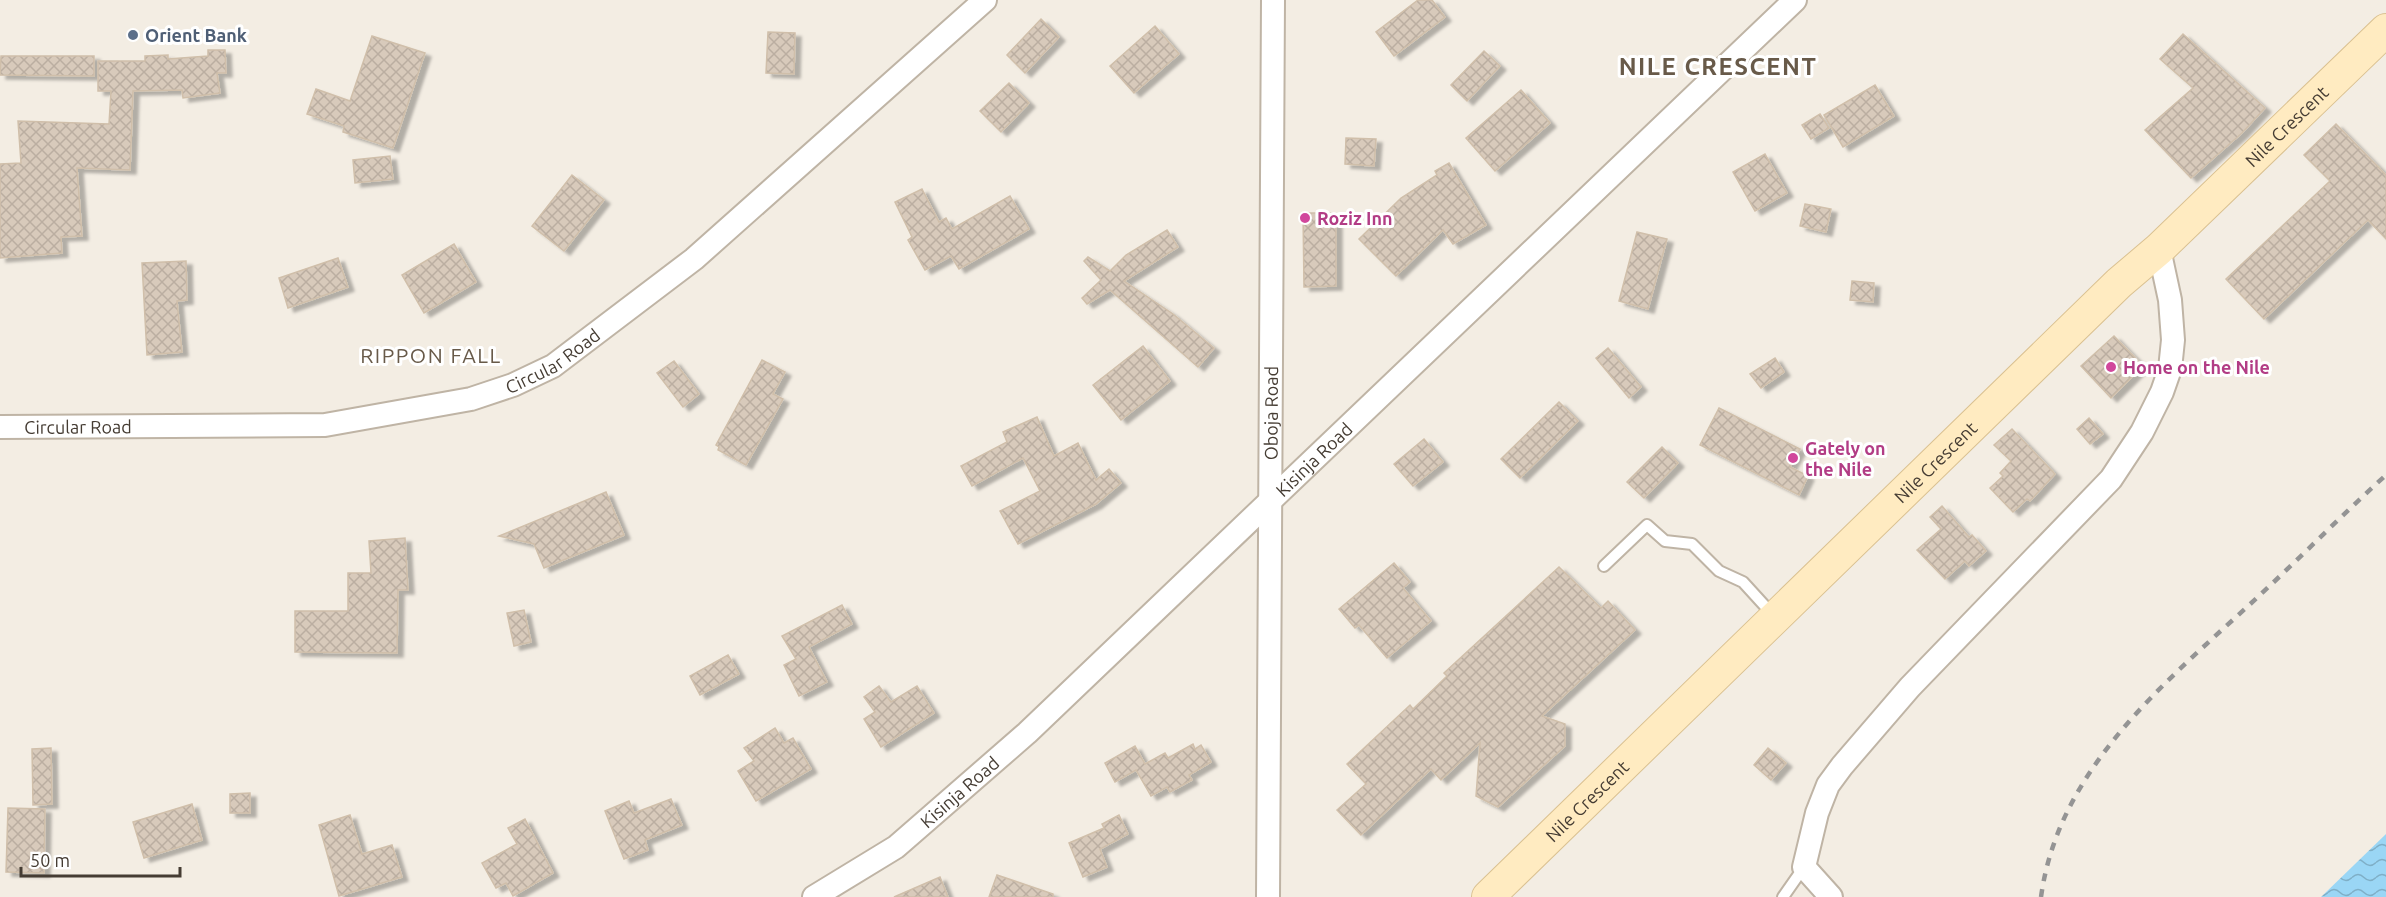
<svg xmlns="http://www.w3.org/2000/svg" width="2386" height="897" viewBox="0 0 2386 897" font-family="Ubuntu,sans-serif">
	<defs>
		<pattern id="water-waves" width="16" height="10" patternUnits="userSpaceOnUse" patternTransform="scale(1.5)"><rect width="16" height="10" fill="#9ad6f5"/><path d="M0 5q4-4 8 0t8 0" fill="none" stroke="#7fafc7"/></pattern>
		<pattern id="building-cross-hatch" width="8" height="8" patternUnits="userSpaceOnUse" patternTransform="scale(1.5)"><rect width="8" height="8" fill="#d8cabb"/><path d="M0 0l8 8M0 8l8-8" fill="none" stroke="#bbaea1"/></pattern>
		<filter id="shadow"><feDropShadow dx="6" dy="4" stdDeviation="1.5" flood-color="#0004"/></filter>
	</defs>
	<rect width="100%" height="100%" fill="#f3ede3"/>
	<path fill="url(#water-waves)" d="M2386,834V897H2321Z"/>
	<g fill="url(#building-cross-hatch)" stroke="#d0bfaa" stroke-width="1.5" filter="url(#shadow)">
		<path d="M1418,0H1432L1445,17L1394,56L1376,32Z"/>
		<path d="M1041,19L1059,37L1025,73L1007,55Z"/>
		<path d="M1155,26L1179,54L1134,93L1110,66Z"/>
		<path d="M768,32L795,33L794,74L766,73Z"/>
		<path d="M2183,34L2265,108L2242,133L2191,178L2145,130L2193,88L2160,59Z"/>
		<path d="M372,36L425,53L393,148L343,132L344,126L307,114L316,89L350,101Z"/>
		<path d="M208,50H225L226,73H217L220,93L183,98L182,90L133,91L130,170L77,168L82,236L61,237L62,253L0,258V164L21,163L18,121L109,124L111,91H98V61H145V56L168,55V59L208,56Z"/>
		<path d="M1484,51L1500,66L1467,101L1451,85Z"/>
		<path d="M1,56H94V76L0,75Z"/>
		<path d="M1009,83L1029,103L1001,132L980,111Z"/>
		<path d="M1875,85L1894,116L1843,147L1824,115Z"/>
		<path d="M1521,90L1550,123L1495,171L1466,138Z"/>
		<path d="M1820,114L1829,128L1811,139L1802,125Z"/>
		<path d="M2336,124L2386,175V239L2368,220L2264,319L2226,279L2330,181L2304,155Z"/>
		<path d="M1346,138L1376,139L1374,166L1345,164Z"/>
		<path d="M1765,154L1787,193L1755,211L1733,172Z"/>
		<path d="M390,156L393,179L355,183L353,160Z"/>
		<path d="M1449,163L1486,225L1453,244L1443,230L1396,276L1359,239L1401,198L1437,175L1435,171Z"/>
		<path d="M572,175L604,200L564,251L532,226Z"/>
		<path d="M922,189L939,222L946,218L952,229L1010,196L1029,229L959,269L951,256L925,270L908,240L912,237L895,202Z"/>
		<path d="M1805,204L1831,209L1826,232L1800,226Z"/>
		<path d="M1303,213H1336V286L1304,287Z"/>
		<path d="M1167,230L1178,247L1124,281L1173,314L1214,348L1198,367L1110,290L1087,304L1082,298L1101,280L1084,261L1088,257L1110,271L1126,255Z"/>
		<path d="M1637,232L1667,239L1648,309L1619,301Z"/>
		<path d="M454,244L476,282L424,313L402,275Z"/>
		<path d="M338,258L348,287L288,308L279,278Z"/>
		<path d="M186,261L187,300L177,301L182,352L147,355L142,263Z"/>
		<path d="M1852,281L1874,283L1873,302L1850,300Z"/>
		<path d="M2114,336L2143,366L2111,398L2081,366Z"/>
		<path d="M1143,346L1170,381L1121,420L1093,385Z"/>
		<path d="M1608,348L1641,387L1629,398L1596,358Z"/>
		<path d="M1775,358L1784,372L1761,388L1750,374Z"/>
		<path d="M762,360L785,372L773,394L783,399L746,465L718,450L719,447L716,445Z"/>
		<path d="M674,361L699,394L683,407L657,373Z"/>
		<path d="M1559,402L1578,421L1520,478L1501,459Z"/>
		<path d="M1719,408L1800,449L1790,467L1808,476L1799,495L1700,445Z"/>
		<path d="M1037,417L1054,456L1078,443L1096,480L1109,469L1121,483L1096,504L1018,544L1000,511L1040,491L1023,458L972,486L961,466L1007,442L1003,432Z"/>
		<path d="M2089,418L2103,434L2090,444L2077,429Z"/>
		<path d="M2012,429L2055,474L2030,501L2027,499L2013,512L1990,488L2003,476L2000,473L2011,461L1994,445Z"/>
		<path d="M1424,439L1443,462L1413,486L1394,464Z"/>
		<path d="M1662,447L1678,463L1644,498L1627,482Z"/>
		<path d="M606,492L624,535L544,568L534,544L499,536Z"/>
		<path d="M1942,506L1969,537L1972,535L1986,551L1969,566L1965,561L1945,579L1917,550L1941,529L1930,517Z"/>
		<path d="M405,538L408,590H398L397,653L295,652V611H348V573H371L369,541Z"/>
		<path d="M1394,563L1410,582L1403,588L1431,621L1387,658L1359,625L1355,628L1339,609Z"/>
		<path d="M1559,567L1601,608L1608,601L1635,630L1542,716L1565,724V746L1498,807L1476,796L1480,743L1441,780L1431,769L1361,835L1337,810L1366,784L1347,764L1410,705L1413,709L1447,676L1444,673Z"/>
		<path d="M842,605L852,624L809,647L827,682L799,696L784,665L796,659L782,636Z"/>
		<path d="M524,610L531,642L514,646L507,613Z"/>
		<path d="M728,655L739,674L700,695L690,676Z"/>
		<path d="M879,686L891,702L917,686L934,713L881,747L864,719L875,712L864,697Z"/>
		<path d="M775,728L784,743L793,738L811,769L756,801L738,771L754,761L744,748Z"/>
		<path d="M1193,744L1195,749L1201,745L1211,762L1189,775L1192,780L1170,792L1167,787L1151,796L1136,770L1115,782L1105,763L1135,746L1145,764L1165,753L1168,758Z"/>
		<path d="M51,748L52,804L33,805L32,749Z"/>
		<path d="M1768,748L1786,763L1771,780L1754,765Z"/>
		<path d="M250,793V813H230V794Z"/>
		<path d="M671,799L682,825L645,840L648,850L624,859L605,811L629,801L634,813Z"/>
		<path d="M192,804L202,840L144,858L133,822Z"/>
		<path d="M8,808L45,809L44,873L6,872Z"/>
		<path d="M350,815L362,854L392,845L402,877L339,896L319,825Z"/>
		<path d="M1119,815L1128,834L1100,849L1107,867L1083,877L1069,843L1104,828L1102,824Z"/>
		<path d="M525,819L553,873L513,896L506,883L496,888L482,863L517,844L508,828Z"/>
		<path d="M997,875L1053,894V897H989Z"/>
		<path d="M940,877L948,897H894Z"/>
	</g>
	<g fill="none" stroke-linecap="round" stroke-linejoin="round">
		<defs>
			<g id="lane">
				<path d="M1604,566L1647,525L1665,541L1692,544L1719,571L1743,582L1774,616"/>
				<path d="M1783,897L1804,867"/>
			</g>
			<g id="street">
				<path id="s1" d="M0,427L325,425L471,399L513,385L553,366L694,259L985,0"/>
				<path id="s2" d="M814,897L896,847L1027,733L1795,0"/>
				<path id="s3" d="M1268,897L1273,0"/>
				<path d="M1831,897L1804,867L1817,813L1828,785L1842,766L1910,687L2111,479L2142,432L2162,392L2170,369L2173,340L2170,300L2159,249"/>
			</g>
			<g id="secondary">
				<path id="s4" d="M1488,897L2119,283L2159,249L2386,30"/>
			</g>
		</defs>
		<use href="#lane" stroke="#bfb4a5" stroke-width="14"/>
		<use href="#street" stroke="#bfb4a5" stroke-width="26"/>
		<use href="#secondary" stroke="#dac191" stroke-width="34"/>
		<use href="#lane" stroke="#fff" stroke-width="10"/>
		<use href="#street" stroke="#fff" stroke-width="22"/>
		<use href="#secondary" stroke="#ffebc1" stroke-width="32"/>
		<path stroke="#949494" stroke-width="4.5" stroke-dasharray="8 8" stroke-linecap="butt" d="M2041,897C2059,765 2170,679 2261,594C2303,555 2343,514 2386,475"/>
	</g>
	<circle fill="#5c6f8a" stroke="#fff" stroke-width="2" cx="133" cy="35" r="6"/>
	<g fill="#d1479c" stroke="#fff" stroke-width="2">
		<circle cx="1305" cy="218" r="6"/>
		<circle cx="2111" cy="367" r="6"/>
		<circle cx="1793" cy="458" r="6"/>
	</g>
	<g text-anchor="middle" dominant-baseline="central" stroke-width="6" stroke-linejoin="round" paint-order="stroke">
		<g font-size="18" font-weight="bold" fill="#4e5e75" stroke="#fff" text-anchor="start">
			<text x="145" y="35">Orient Bank</text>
		</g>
		<g font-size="18" fill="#453c33" stroke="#fff">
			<text stroke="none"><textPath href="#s4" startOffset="1110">Nile Crescent</textPath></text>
			<text stroke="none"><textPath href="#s1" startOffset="564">Circular Road</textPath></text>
			<text stroke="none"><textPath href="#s3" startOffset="484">Oboja Road</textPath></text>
			<text stroke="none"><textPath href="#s1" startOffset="78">Circular Road</textPath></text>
			<text stroke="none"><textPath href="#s2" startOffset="666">Kisinja Road</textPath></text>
			<text stroke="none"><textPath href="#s4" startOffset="624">Nile Crescent</textPath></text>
			<text stroke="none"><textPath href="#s2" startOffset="180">Kisinja Road</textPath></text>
			<text stroke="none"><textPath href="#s4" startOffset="138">Nile Crescent</textPath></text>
		</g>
		<g font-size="18" font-weight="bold" fill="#b23c85" stroke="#fff" text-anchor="start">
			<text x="1317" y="218">Roziz Inn</text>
			<text x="2123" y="367">Home on the Nile</text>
			<text x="1805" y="448">Gately on<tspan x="1805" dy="21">the Nile</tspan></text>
		</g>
		<g font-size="21" letter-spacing="1.5" fill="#685a49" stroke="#fff">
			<text x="431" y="355">RIPPON FALL</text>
		</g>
		<g font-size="24" font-weight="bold" letter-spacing="1.5" fill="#685a49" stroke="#fff">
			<text x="1718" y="66">NILE CRESCENT</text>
		</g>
	</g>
	<path d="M21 867v9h159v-9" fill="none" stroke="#453c33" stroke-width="3"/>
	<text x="30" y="867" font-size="18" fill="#453c33" stroke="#ffffff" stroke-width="4.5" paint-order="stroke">50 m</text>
</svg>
